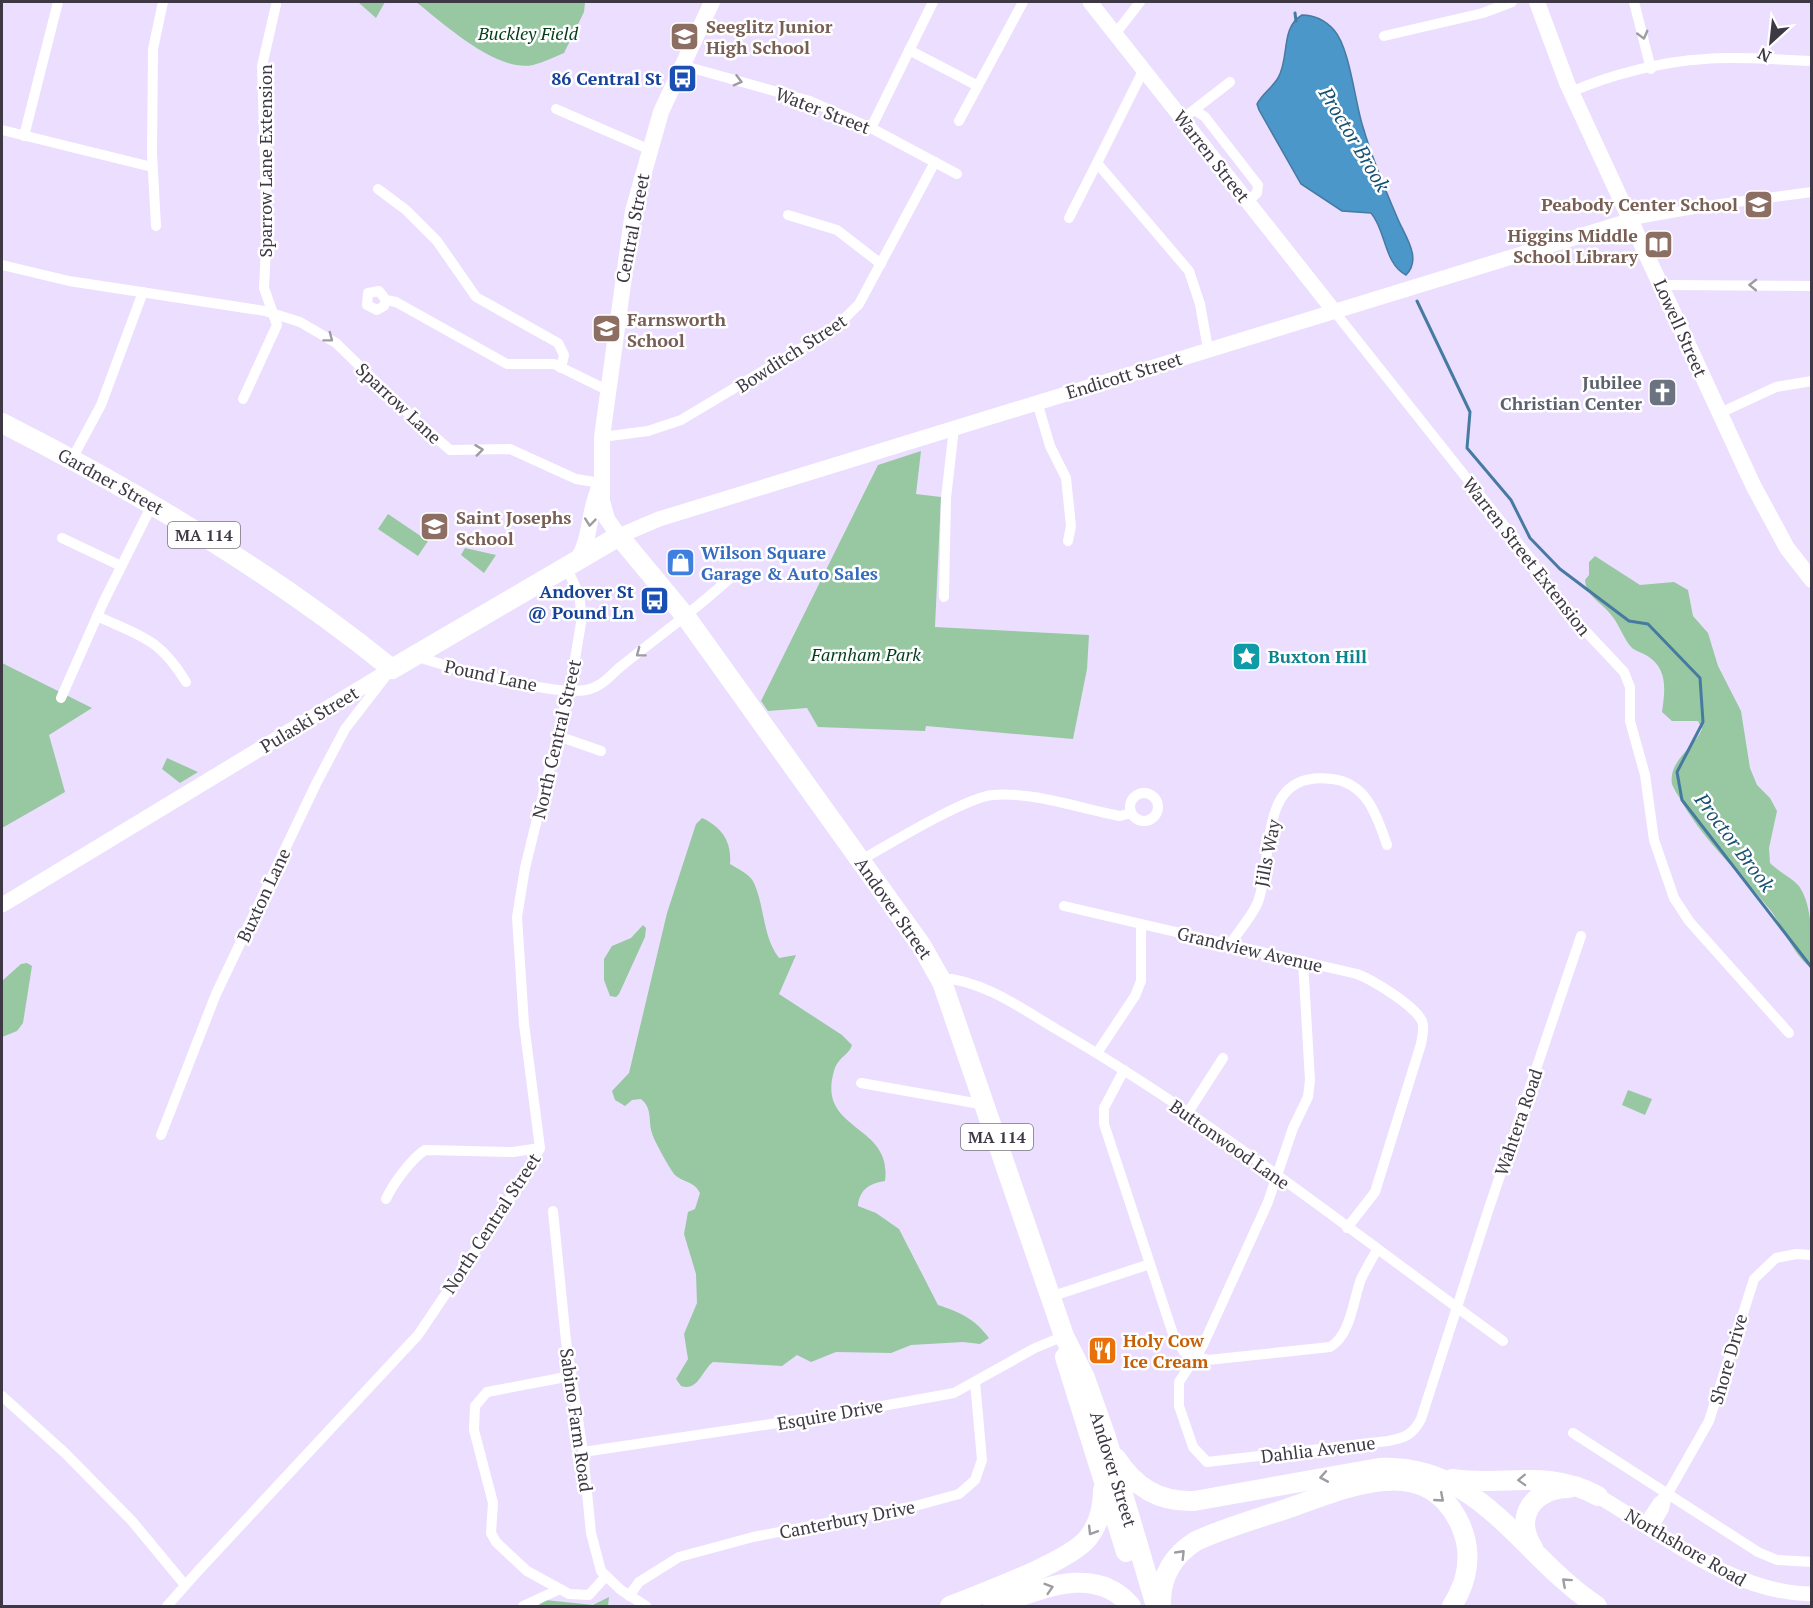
<svg xmlns="http://www.w3.org/2000/svg" width="1813" height="1608" viewBox="0 0 1813 1608" font-family="'PT Serif',serif">
	<rect width="100%" height="100%" fill="#ecdefe"/>
	<g fill="#97c8a2">
		<path d="M358,2H385L376,18Z"/>
		<path d="M416,2H585L584,12L564,53C554,57 544,62 533,65C497,73 443,23 416,2Z"/>
		<path d="M921,451L916,494L941,497L935,627L1089,635L1087,669L1073,739L926,726L925,731L818,727L807,708L768,711L761,701L878,465Z"/>
		<path d="M388,514L428,541L418,556L378,529Z"/>
		<path d="M465,548L496,555L484,573L461,555Z"/>
		<path d="M1595,556L1640,585L1674,582L1688,590L1693,616L1708,633L1718,666L1741,711L1750,768L1757,785L1770,798L1777,811L1769,848L1770,863C1779,872 1791,877 1799,886C1813,906 1812,942 1811,967C1796,959 1782,926 1771,911C1741,873 1708,846 1683,804C1680,798 1674,790 1672,784C1668,761 1694,748 1702,729L1698,721H1672L1662,712C1665,691 1668,670 1649,657C1644,653 1637,652 1632,648C1623,638 1620,626 1612,616C1603,603 1586,597 1585,580L1589,575V562Z"/>
		<path d="M2,663L92,708L49,735L65,792L2,828Z"/>
		<path d="M167,758L198,772L180,783L162,769Z"/>
		<path d="M702,818C722,827 732,842 730,864C738,869 748,873 753,881C765,905 762,936 779,958L796,955L779,994L842,1035L852,1045C849,1055 838,1057 834,1071C816,1132 893,1123 885,1181C870,1183 859,1190 858,1206L876,1213L899,1229L938,1305C960,1312 975,1319 989,1338L980,1344L963,1342L911,1345L891,1353L836,1352L811,1362L797,1355L782,1366L713,1362C702,1370 698,1392 681,1386L676,1379L688,1359L684,1334L697,1303L696,1274L684,1234L688,1212L695,1209L700,1193C694,1181 684,1183 675,1175C671,1171 653,1139 652,1133C648,1121 653,1109 641,1099L632,1100L625,1106L615,1100L612,1091L629,1073L667,913L696,824Z"/>
		<path d="M643,925L646,928L645,937L619,994L616,997L610,996L604,980V959L612,946L631,938Z"/>
		<path d="M27,963L32,966L23,1023L17,1031L2,1037V981L21,964Z"/>
		<path d="M1628,1090L1652,1099L1645,1115L1622,1105Z"/>
		<path d="M609,1597L608,1606H538L545,1600L593,1605Z"/>
	</g>
	<path fill="#4b97c9" stroke="#477aa1" stroke-width="1.5" d="M1302,15C1315,15 1325,20 1334,30C1350,48 1355,103 1363,127C1372,158 1384,187 1397,217C1404,235 1423,258 1406,275C1384,264 1386,230 1371,213L1342,211L1301,184L1259,110L1257,104C1262,94 1272,88 1278,78C1290,57 1280,28 1302,15Z"/>
	<g fill="none" stroke-linecap="round" stroke-linejoin="round">
		<g stroke="#477aa1" stroke-width="3">
			<path d="M1295,13L1296,21"/>
			<path d="M1417,301L1470,412L1467,448L1511,500L1530,538L1560,569L1629,621L1648,624L1700,678L1703,722L1677,772L1682,800L1812,968"/>
		</g>
		<g stroke="#fff" stroke-width="10">
			<path d="M1634,2L1651,69"/>
			<path d="M1116,33L1140,2"/>
			<path d="M1384,36L1483,13L1512,2"/>
			<path d="M909,50L978,86"/>
			<path d="M681,65L810,101L871,128L957,174"/>
			<path d="M1144,69L1097,163L1189,271L1200,304L1208,349"/>
			<path d="M1571,92C1609,75 1664,61 1705,59C1741,56 1776,60 1812,61"/>
			<path d="M556,109L648,149"/>
			<path d="M1195,110L1205,117L1258,185L1257,193L1248,201"/>
			<path d="M1190,113L1230,82"/>
			<path d="M959,121L1023,2"/>
			<path d="M871,128L933,2"/>
			<path d="M2,130L152,167"/>
			<path d="M24,136L58,2"/>
			<path d="M378,189L406,210L437,241L476,297L558,343L564,355L561,368"/>
			<path d="M788,215L837,230L881,264"/>
			<path d="M1069,218L1097,163"/>
			<path d="M1632,220L1721,204L1812,192"/>
			<path d="M156,226L152,153L153,49L163,2"/>
			<path d="M2,265L69,281L265,311L300,322L336,343L409,414L450,450L510,449L576,479L600,483"/>
			<path d="M1662,285L1812,286"/>
			<path d="M386,300L384,306L377,310L367,305L368,293L379,291L386,300L396,302L507,364H554L607,390"/>
			<path d="M1334,311L1530,558L1561,605L1624,672L1630,687V721L1645,775L1654,840L1674,898L1689,921L1789,1033"/>
			<path d="M243,399L277,325L264,288L267,227L262,66L276,5"/>
			<path d="M1037,402L1050,446L1066,478L1071,526L1068,541"/>
			<path d="M1720,413L1776,387L1812,381"/>
			<path d="M602,437L648,431L681,420L835,328L859,304L935,162"/>
			<path d="M72,459L101,405L143,292"/>
			<path d="M62,538L121,566"/>
			<path d="M944,597L946,498L954,428"/>
			<path d="M97,616C142,637 159,638 186,682"/>
			<path d="M416,656C450,668 553,696 586,690C600,688 609,677 619,668C656,638 694,611 729,579"/>
			<path d="M61,698L103,603L153,503"/>
			<path d="M558,736L601,751"/>
			<circle cx="1144" cy="807" r="14"/>
			<path d="M861,860C888,845 966,797 993,795C1031,791 1082,809 1120,816L1131,813"/>
			<path d="M1064,906L1357,974C1373,980 1414,1005 1422,1021C1425,1029 1422,1037 1421,1044L1375,1192L1347,1228"/>
			<path d="M1230,944C1239,931 1252,916 1258,902C1275,854 1256,769 1332,779C1367,783 1377,816 1387,845"/>
			<path d="M1303,961L1310,1080L1308,1097L1293,1128L1268,1202L1203,1345L1179,1382V1406L1193,1447L1207,1462L1388,1441C1404,1438 1413,1435 1421,1419L1487,1214L1581,936"/>
			<path d="M941,978C982,980 1021,1008 1056,1029C1213,1120 1356,1235 1503,1341"/>
			<path d="M1097,1053L1135,996L1141,981V926"/>
			<path d="M1124,1070L1104,1108V1124L1173,1334L1184,1352L1208,1360L1330,1347C1351,1335 1353,1300 1361,1279C1366,1269 1371,1260 1377,1250"/>
			<path d="M861,1083L986,1105"/>
			<path d="M1187,1114L1223,1058"/>
			<path d="M161,1135L216,994L316,784L345,729L386,676"/>
			<path d="M386,1199C393,1184 411,1159 425,1150L513,1152L540,1148"/>
			<path d="M553,1211L566,1341L583,1452L591,1533L601,1571L621,1590L646,1606"/>
			<path d="M1050,1297L1150,1264"/>
			<path d="M571,1376L487,1392L475,1406L474,1430L493,1503L491,1533L496,1542L527,1571L569,1594L589,1595L606,1576"/>
			<path d="M2,1396L65,1453L132,1521L185,1585"/>
			<path d="M1573,1433L1758,1552L1777,1560L1812,1562"/>
			<path d="M583,1452L838,1414L954,1393L1035,1348L1064,1336"/>
			<path d="M1644,1523L1658,1502L1667,1495L1709,1421L1754,1279L1776,1258L1796,1254L1812,1255"/>
			<path d="M1653,1528L1664,1509L1667,1495"/>
			<path d="M629,1596L639,1582L679,1557L753,1537L915,1506L959,1494L975,1480L982,1460L975,1382"/>
			<path d="M167,1606L198,1571L418,1335L520,1184L540,1148L524,1024L517,917L525,868L572,677L582,617L579,595L566,566"/>
			<path d="M523,1606L560,1589"/>
		</g>
		<g stroke="#fff" stroke-width="15">
			<path d="M1090,2L1334,311"/>
			<path d="M619,536L659,519L1632,220"/>
			<path d="M2,905L392,669"/>
			<path d="M1598,1496C1665,1535 1732,1593 1812,1594"/>
		</g>
		<g stroke="#fff" stroke-width="16">
			<path d="M1537,2L1567,83L1753,485L1787,548L1812,580"/>
			<path d="M619,536L607,519L602,501V437L633,211L661,112L712,2"/>
			<path d="M578,559C592,536 588,510 600,486"/>
		</g>
		<g stroke="#fff" stroke-width="20">
			<path d="M2,423C140,493 272,572 392,669L619,536L686,617L921,945L942,982L1064,1336L1085,1378L1106,1437L1156,1606"/>
			<path d="M1065,1357L1126,1552"/>
			<path d="M1116,1458C1135,1487 1158,1502 1194,1501L1379,1468C1480,1463 1522,1557 1597,1606"/>
			<path d="M1452,1479C1506,1487 1546,1468 1598,1496"/>
			<path d="M1533,1548C1513,1516 1534,1488 1569,1488"/>
			<path d="M950,1606C982,1593 1069,1562 1088,1538C1099,1524 1103,1507 1103,1490"/>
			<path d="M993,1606C1038,1591 1094,1562 1131,1606"/>
			<path d="M1161,1606C1160,1578 1172,1556 1196,1541C1224,1528 1256,1519 1286,1509C1342,1490 1425,1449 1460,1524C1473,1552 1468,1581 1452,1606"/>
		</g>
	</g>
	<defs><path id="oneway-chevron" d="M-2-3.5L2.5 0L-2 3.5" fill="none" stroke-width="1.6" stroke-linecap="round" stroke-linejoin="round" transform="scale(1.5)"/></defs>
	<g stroke="#9e9ca2">
		<use href="#oneway-chevron" transform="translate(1643 35) rotate(75)"/>
		<use href="#oneway-chevron" transform="translate(738 81) rotate(15)"/>
		<use href="#oneway-chevron" transform="translate(1753 285) rotate(-179)"/>
		<use href="#oneway-chevron" transform="translate(329 338) rotate(37)"/>
		<use href="#oneway-chevron" transform="translate(479 450) rotate(-7)"/>
		<use href="#oneway-chevron" transform="translate(590 522) rotate(96)"/>
		<use href="#oneway-chevron" transform="translate(640 653) rotate(143)"/>
		<use href="#oneway-chevron" transform="translate(1324 1477) rotate(170)"/>
		<use href="#oneway-chevron" transform="translate(1522 1480) rotate(178)"/>
		<use href="#oneway-chevron" transform="translate(1440 1498) rotate(41)"/>
		<use href="#oneway-chevron" transform="translate(1092 1531) rotate(122)"/>
		<use href="#oneway-chevron" transform="translate(1181 1554) rotate(-46)"/>
		<use href="#oneway-chevron" transform="translate(1566 1582) rotate(-138)"/>
		<use href="#oneway-chevron" transform="translate(1049 1588) rotate(-17)"/>
	</g>
	<defs>
		<symbol id="school-square" viewBox="-11 -11 22 22"><rect x="-9" y="-9" width="18" height="18" rx="4" fill="#8d6e63" stroke="#fff"/><path d="M0-5L7-2L0 1L-7-2ZM-4 1L0 2.5L4 1V4Q0 6-4 4Z" fill="#fff"/></symbol>
		<symbol id="bus-square" viewBox="-11 -11 22 22"><rect x="-9" y="-9" width="18" height="18" rx="4" fill="#1a4fb4" stroke="#fff"/><path d="M-5-6H5V4H4V6H2V4H-2V6H-4V4H-5ZM-3.5-4V0h7V-4ZM-3.5 1.2v1.5H-2V1.2ZM2 1.2v1.5H3.5V1.2Z" fill="#fff"/></symbol>
		<symbol id="library-square" viewBox="-11 -11 22 22"><rect x="-9" y="-9" width="18" height="18" rx="4" fill="#8d6e63" stroke="#fff"/><path d="M-6-4Q-3-5.5-.7-3.5V5Q-3 3-6 4ZM6-4Q3-5.5 .7-3.5V5Q3 3 6 4Z" fill="#fff"/></symbol>
		<symbol id="church-square" viewBox="-11 -11 22 22"><rect x="-9" y="-9" width="18" height="18" rx="4" fill="#6b7280" stroke="#fff"/><path d="M-1.2-6h2.4v3.5h3.3v2.4h-3.3V6h-2.4V-.1h-3.3v-2.4h3.3Z" fill="#fff"/></symbol>
		<symbol id="shop-square" viewBox="-11 -11 22 22"><rect x="-9" y="-9" width="18" height="18" rx="4" fill="#3f7fe0" stroke="#fff"/><path d="M-5-2.5h2.3a2.7 3.5 0 0 1 5.4 0H5L5.5 6h-11ZM-1.5-2.5h3a1.5 2.3 0 0 0-3 0Z" fill="#fff"/></symbol>
		<symbol id="sight-square" viewBox="-11 -11 22 22"><rect x="-9" y="-9" width="18" height="18" rx="4" fill="#0f9aa8" stroke="#fff"/><path d="M0-6L1.8-2.2L6-1.7L2.9 1.2L3.7 5.4L0 3.3L-3.7 5.4L-2.9 1.2L-6-1.7L-1.8-2.2Z" fill="#fff"/></symbol>
		<symbol id="restaurant-square" viewBox="-11 -11 22 22"><rect x="-9" y="-9" width="18" height="18" rx="4" fill="#e8710a" stroke="#fff"/><path d="M-5-6h1v4h1v-4h1v4h1v-4h1v5L-1.5 .5V6h-2V.5L-5-1ZM5-6V6H3V1.5H1.5Q1.5-4 5-6Z" fill="#fff"/></symbol>
	</defs>
	<g fill-rule="evenodd">
		<use href="#school-square" x="668" y="20" width="33" height="33"/>
		<use href="#bus-square" x="666" y="62" width="33" height="33"/>
		<use href="#school-square" x="1742" y="188" width="33" height="33"/>
		<use href="#library-square" x="1642" y="228" width="33" height="33"/>
		<use href="#school-square" x="590" y="312" width="33" height="33"/>
		<use href="#church-square" x="1646" y="376" width="33" height="33"/>
		<use href="#school-square" x="418" y="510" width="33" height="33"/>
		<use href="#shop-square" x="664" y="546" width="33" height="33"/>
		<use href="#bus-square" x="638" y="584" width="33" height="33"/>
		<use href="#sight-square" x="1230" y="640" width="33" height="33"/>
		<use href="#restaurant-square" x="1086" y="1334" width="33" height="33"/>
	</g>
	<g text-anchor="middle" dominant-baseline="central" stroke-width="5" stroke-linejoin="round" paint-order="stroke">
		<g fill="#fff" stroke="#78747c" stroke-width="1.5">
			<rect x="168" y="522" width="72" height="26" rx="4.5"/>
			<rect x="961" y="1124" width="72" height="26" rx="4.5"/>
		</g>
		<g font-size="16" font-weight="bold" fill="#3e3844">
			<text x="204" y="535">MA 114</text>
			<text x="997" y="1137">MA 114</text>
		</g>
		<g font-size="18" font-weight="bold" fill="#785e54" stroke="#fff" text-anchor="start">
			<text x="706" y="26">Seeglitz Junior<tspan x="706" dy="21">High School</tspan></text>
			<text x="1738" y="204" text-anchor="end">Peabody Center School</text>
			<text x="1638" y="235" text-anchor="end">Higgins Middle<tspan x="1638" dy="21">School Library</tspan></text>
			<text x="627" y="319">Farnsworth<tspan x="627" dy="21">School</tspan></text>
			<text x="456" y="517">Saint Josephs<tspan x="456" dy="21">School</tspan></text>
		</g>
		<g font-size="18" font-style="italic" fill="#033c1a" stroke="#fff">
			<text x="528" y="33">Buckley Field</text>
			<text x="866" y="654">Farnham Park</text>
		</g>
		<g font-size="18" font-weight="bold" fill="#164399" stroke="#fff" text-anchor="end">
			<text x="662" y="78">86 Central St</text>
			<text x="634" y="591">Andover St<tspan x="634" dy="21">@ Pound Ln</tspan></text>
		</g>
		<g font-size="18" fill="#3e3844" stroke="#fff">
			<text transform="translate(823 110) rotate(21)">Water Street</text>
			<text transform="translate(1212 156) rotate(52)">Warren Street</text>
			<text transform="translate(265 161) rotate(-90)">Sparrow Lane Extension</text>
			<text transform="translate(632 228) rotate(-79)">Central Street</text>
			<text transform="translate(1681 328) rotate(66)">Lowell Street</text>
			<text transform="translate(791 353) rotate(-33)">Bowditch Street</text>
			<text transform="translate(1124 375) rotate(-17)">Endicott Street</text>
			<text transform="translate(399 403) rotate(43)">Sparrow Lane</text>
			<text transform="translate(111 481) rotate(29)">Gardner Street</text>
			<text transform="translate(1527 556) rotate(52)">Warren Street Extension</text>
			<text transform="translate(491 675) rotate(12)">Pound Lane</text>
			<text transform="translate(309 719) rotate(-31)">Pulaski Street</text>
			<text transform="translate(556 739) rotate(-77)">North Central Street</text>
			<text transform="translate(1267 853) rotate(-79)">Jills Way</text>
			<text transform="translate(263 895) rotate(-65)">Buxton Lane</text>
			<text transform="translate(894 908) rotate(55)">Andover Street</text>
			<text transform="translate(1250 949) rotate(13)">Grandview Avenue</text>
			<text transform="translate(1518 1122) rotate(-71)">Wahtera Road</text>
			<text transform="translate(1230 1144) rotate(35)">Buttonwood Lane</text>
			<text transform="translate(491 1223) rotate(-57)">North Central Street</text>
			<text transform="translate(1728 1359) rotate(-74)">Shore Drive</text>
			<text transform="translate(830 1414) rotate(-10)">Esquire Drive</text>
			<text transform="translate(577 1420) rotate(82)">Sabino Farm Road</text>
			<text transform="translate(1318 1449) rotate(-7)">Dahlia Avenue</text>
			<text transform="translate(1114 1469) rotate(73)">Andover Street</text>
			<text transform="translate(847 1519) rotate(-11)">Canterbury Drive</text>
			<text transform="translate(1686 1547) rotate(30)">Northshore Road</text>
		</g>
		<g font-size="18" font-weight="bold" fill="#5b616d" stroke="#fff" text-anchor="end">
			<text x="1642" y="382">Jubilee<tspan x="1642" dy="21">Christian Center</tspan></text>
		</g>
		<g font-size="18" font-weight="bold" fill="#366cbe" stroke="#fff" text-anchor="start">
			<text x="701" y="552">Wilson Square<tspan x="701" dy="21">Garage &amp; Auto Sales</tspan></text>
		</g>
		<g font-size="18" font-weight="bold" fill="#0d838f" stroke="#fff" text-anchor="start">
			<text x="1268" y="656">Buxton Hill</text>
		</g>
		<g font-size="18" font-weight="bold" fill="#c56008" stroke="#fff" text-anchor="start">
			<text x="1123" y="1340">Holy Cow<tspan x="1123" dy="21">Ice Cream</tspan></text>
		</g>
		<g font-size="20" font-style="italic" fill="#175173" stroke="#fff">
			<text transform="translate(1355 139) rotate(59)">Proctor Brook</text>
			<text transform="translate(1735 842) rotate(53)">Proctor Brook</text>
		</g>
	</g>
	<rect width="1813" height="1608" fill="none" stroke="#3e3844" stroke-width="6"/>
	<g transform="translate(1771 42) rotate(207)" stroke="#ffffff" stroke-width="4.5" paint-order="stroke">
	<path d="M0-4.5L10 22L0 15L-10 22Z" fill="#3e3844"/>
	<text y="-9" font-size="16" font-weight="bold" text-anchor="middle" fill="#3e3844">N</text>
	</g>
</svg>
